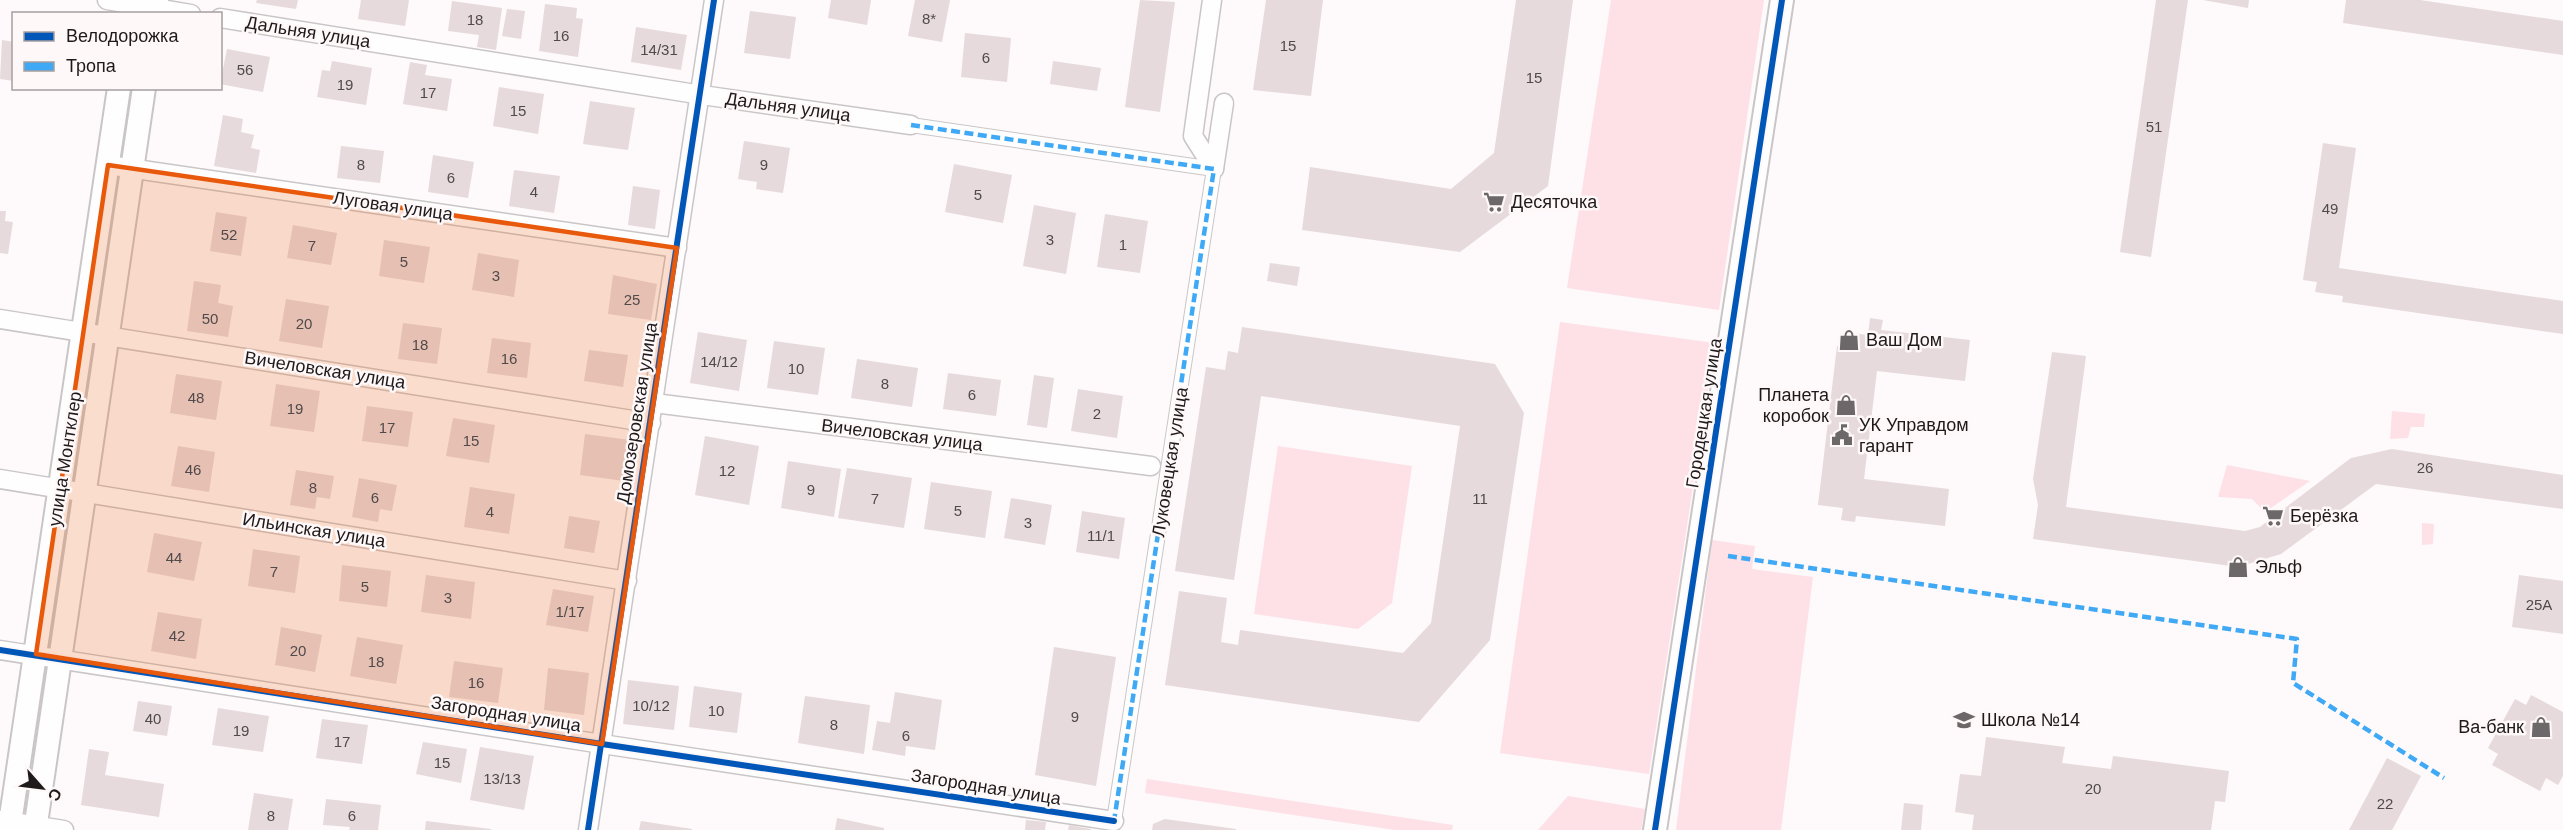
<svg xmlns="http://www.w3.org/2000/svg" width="2563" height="830" viewBox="0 0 2563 830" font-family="Arial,sans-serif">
	<rect width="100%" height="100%" fill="#fef9fa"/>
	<g fill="#fde1e7">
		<path d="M1611,0H1764L1719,310L1567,288Z"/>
		<path d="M1560,322L1715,343L1649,774L1500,753Z"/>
		<path d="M2392,411L2425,414L2424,427H2411L2408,438L2390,439Z"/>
		<path d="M1278,446L1412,466L1392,603L1358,629L1254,614Z"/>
		<path d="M2227,465L2310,481L2265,512L2252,499L2218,497Z"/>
		<path d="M2422,523L2434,524L2433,544L2422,545Z"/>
		<path d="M1712,540L1755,546L1752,569L1813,577L1781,830H1676Z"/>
		<path d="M1147,779L1453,825L1452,830H1395L1145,793Z"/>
		<path d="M1568,796L1645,809L1641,830H1538Z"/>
	</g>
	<g fill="#e6dadc">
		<path d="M257,0H298L296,9L256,3Z"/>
		<path d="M361,0H409L405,26L358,19Z"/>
		<path d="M831,0H871L867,25L828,18Z"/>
		<path d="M915,0H950L942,42L908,36Z"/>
		<path d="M1140,0L1175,2L1160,112L1125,107Z"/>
		<path d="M1266,0H1323L1311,96L1253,90Z"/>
		<path d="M1516,0H1573L1548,186L1460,252L1302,230L1310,167L1451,189L1494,153Z"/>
		<path d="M2156,0H2188L2151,257L2120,252Z"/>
		<path d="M2203,0H2249L2248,8Z"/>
		<path d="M2346,0H2420L2563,21V55L2343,23Z"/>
		<path d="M452,1L502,8L496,50L477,47L479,35L448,31Z"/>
		<path d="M545,4L577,8L576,18L583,19L578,57L539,51Z"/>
		<path d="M507,9L525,11L521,39L502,36Z"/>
		<path d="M750,11L796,17L790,59L744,53Z"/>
		<path d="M636,27L687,35L681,70L631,62Z"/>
		<path d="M965,33L1011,38L1007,82L961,77Z"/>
		<path d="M2,40L14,42V81L0,79Z"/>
		<path d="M227,49L270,57L263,92L220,84Z"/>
		<path d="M332,61L372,68L366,105L317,97L322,70L330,71Z"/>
		<path d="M1053,61L1101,68L1097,91L1050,84Z"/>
		<path d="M410,62L427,65L425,75L452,79L447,111L403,104Z"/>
		<path d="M499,87L544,94L538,134L493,126Z"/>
		<path d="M590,101L635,108L628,150L583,144Z"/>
		<path d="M223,115L243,119L241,132L254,135L251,148L260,150L256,173L214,166Z"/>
		<path d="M744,141L790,148L783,193L756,189L757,182L738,179Z"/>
		<path d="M2323,143L2356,148L2339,268L2563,301V334L2342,302L2343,296L2315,292L2317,282L2303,280Z"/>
		<path d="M341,146L384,151L380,183L337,178Z"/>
		<path d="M433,155L474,162L468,198L428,192Z"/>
		<path d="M954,164L1012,175L1003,223L945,212Z"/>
		<path d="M514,170L560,176L554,213L509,206Z"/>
		<path d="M633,186L660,190L655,229L628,225Z"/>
		<path d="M1034,205L1076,213L1066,274L1023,266Z"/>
		<path d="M0,211H6L5,221L13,222L8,254L0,253Z"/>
		<path d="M216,212L247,217L241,256L210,251Z"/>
		<path d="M1105,214L1148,221L1140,273L1097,267Z"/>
		<path d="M293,225L337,233L331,265L287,258Z"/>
		<path d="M384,240L430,247L424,283L379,276Z"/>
		<path d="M478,253L519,260L514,297L472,290Z"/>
		<path d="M1270,263L1300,267L1297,286L1267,281Z"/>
		<path d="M613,275L657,284L651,320L608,314Z"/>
		<path d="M194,281L221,285L218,303L233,306L228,337L187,331Z"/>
		<path d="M286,299L329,306L322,348L279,341Z"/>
		<path d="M1870,318L1883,320L1881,330L1970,340L1965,381L1877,371L1864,479L1949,489L1945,526L1856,516L1855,522L1841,520L1843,508L1818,505L1837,346L1848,347L1850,333L1868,335Z"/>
		<path d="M403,323L442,328L437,364L398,359Z"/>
		<path d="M1242,327L1495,364L1524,413L1490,640L1419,722L1165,685L1179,591L1227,598L1221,642L1232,644L1238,645L1240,630L1403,653L1431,623L1460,426L1261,396L1234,580L1175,571L1206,367L1225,370L1228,351L1238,353Z"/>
		<path d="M698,332L747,340L739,391L690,383Z"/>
		<path d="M492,338L531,343L527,378L487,373Z"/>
		<path d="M774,341L825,348L818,395L767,388Z"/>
		<path d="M589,350L628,355L623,387L584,381Z"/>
		<path d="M2052,352L2086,356L2066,507L2245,531L2260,527L2351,458L2392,449L2563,475V509L2376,484L2281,554L2238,567L2033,539L2038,505L2033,479Z"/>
		<path d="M857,359L918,368L912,407L851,398Z"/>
		<path d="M948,373L1001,380L996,416L943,409Z"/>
		<path d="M176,374L222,381L216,420L170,413Z"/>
		<path d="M1034,375L1054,378L1047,428L1027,425Z"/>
		<path d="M276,384L320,391L314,432L270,426Z"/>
		<path d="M1078,389L1123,396L1117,438L1071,431Z"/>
		<path d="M367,406L413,412L408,447L362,441Z"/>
		<path d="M453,418L495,425L489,463L446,456Z"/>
		<path d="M585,434L630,440L624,481L580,475Z"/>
		<path d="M705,436L759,446L749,505L695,495Z"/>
		<path d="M178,446L215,452L209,492L171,486Z"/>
		<path d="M788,461L841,469L834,517L781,508Z"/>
		<path d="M847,468L912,478L904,528L838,518Z"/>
		<path d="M296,470L334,476L330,499L317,497L315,509L290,505Z"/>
		<path d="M359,478L397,485L392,511L380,509L378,522L352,517Z"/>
		<path d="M931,482L992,491L985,538L924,529Z"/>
		<path d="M470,487L515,494L509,534L464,527Z"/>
		<path d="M1011,498L1052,505L1045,545L1004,538Z"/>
		<path d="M1082,511L1125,518L1119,559L1076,552Z"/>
		<path d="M569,516L600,521L594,553L564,548Z"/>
		<path d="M154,533L202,542L194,581L147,572Z"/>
		<path d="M253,549L300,556L295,593L248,586Z"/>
		<path d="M342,565L391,571L387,607L339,601Z"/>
		<path d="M426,575L475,582L471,619L421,612Z"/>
		<path d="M2519,575L2563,581V634L2512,627Z"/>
		<path d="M553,589L594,596L588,632L546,625Z"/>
		<path d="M158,612L202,619L196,659L151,651Z"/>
		<path d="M281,627L322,635L315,672L275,665Z"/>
		<path d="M357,637L403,645L396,684L350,676Z"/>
		<path d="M1054,647L1116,657L1096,786L1035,775Z"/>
		<path d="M454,661L503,668L498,703L449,697Z"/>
		<path d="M548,668L589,673L584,715L544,710Z"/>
		<path d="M628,680L679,686L674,730L623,724Z"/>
		<path d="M694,686L742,693L737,733L689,727Z"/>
		<path d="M895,692L942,700L935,750L906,746L905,756L872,750L877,721L890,723Z"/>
		<path d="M2531,695L2563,712V776L2558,785L2546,778L2540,791L2492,765L2498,754L2488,748L2515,699L2526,705Z"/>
		<path d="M805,696L870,705L864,754L798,743Z"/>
		<path d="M138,701L172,706L167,736L133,731Z"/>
		<path d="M218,708L269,716L263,752L212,745Z"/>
		<path d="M322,719L368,725L362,764L316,758Z"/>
		<path d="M1986,737L2065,747L2062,763L2111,769L2113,756L2229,771L2225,802L2215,801L2211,830H1972L1974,815L1955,812L1960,774L1981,776Z"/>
		<path d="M423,742L467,749L461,783L416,774Z"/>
		<path d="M480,747L534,756L524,810L470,800Z"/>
		<path d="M89,749L109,752L105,775L164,784L159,817L81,805Z"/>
		<path d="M2387,758L2421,776L2392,830H2349Z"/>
		<path d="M254,793L293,799L288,830H248Z"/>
		<path d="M326,799L381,805L378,830H349L350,827L323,825Z"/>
		<path d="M1904,803L1923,805L1921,830H1901Z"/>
		<path d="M837,818L884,828V830H835Z"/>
		<path d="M1165,819L1236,829V830H1152L1153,824Z"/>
		<path d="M1026,820L1046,822L1045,830H1025Z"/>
		<path d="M426,821L491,829V830H425Z"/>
		<path d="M641,821L692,829V830H639Z"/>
		<path d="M1069,825L1091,829V830H1068Z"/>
	</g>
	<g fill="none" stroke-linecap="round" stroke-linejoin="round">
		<defs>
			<path id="pedestrian" d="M911,125L1214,169L1114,821"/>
			<g id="minor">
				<path d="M107,0L191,14"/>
				<path d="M1212,0L1193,136L1214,169"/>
				<path d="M220,18L702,95L911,125"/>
				<path d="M108,165L677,248"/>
				<path d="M1214,169L1224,103"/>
				<path d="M0,319L651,423"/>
				<path d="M654,403L1151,466"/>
				<path d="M0,479L627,581"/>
				<path d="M0,650L602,744L1114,821"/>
				<path d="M0,820L64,830"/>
				<path d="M588,830L714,0"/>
			</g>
			<g id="tertiary">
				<path d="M130,14L132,0"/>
				<path d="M155,14L157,0"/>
				<path d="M9,830L119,88"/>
				<path d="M35,830L144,88"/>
				<path d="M1655,830L1782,0"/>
			</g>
		</defs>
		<use href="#pedestrian" stroke="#cac6c7" stroke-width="16"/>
		<use href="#minor" stroke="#cac6c7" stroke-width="21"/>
		<use href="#tertiary" stroke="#cac6c7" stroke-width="26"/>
		<use href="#pedestrian" stroke="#fffefe" stroke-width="14"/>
		<use href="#minor" stroke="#fffefe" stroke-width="18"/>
		<use href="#tertiary" stroke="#fffefe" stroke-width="22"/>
		<g stroke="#3fa9f5" stroke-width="4.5" stroke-dasharray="9 4.5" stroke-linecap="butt">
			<path d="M911,125L1214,169L1114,821"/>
			<path d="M1728,556L2297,639L2293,683L2444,778"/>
		</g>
		<defs>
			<g id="cycleway">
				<path d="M0,650L602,744L1114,821"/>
				<path d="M588,830L714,0"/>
				<path d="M1655,830L1782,0"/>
			</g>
		</defs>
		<use href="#cycleway" stroke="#fff8f9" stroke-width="10"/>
		<use href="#cycleway" stroke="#0057b8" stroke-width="6"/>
	</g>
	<path fill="#e8590c" fill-opacity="0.2" stroke="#e8590c" stroke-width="4.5" stroke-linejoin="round" d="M108,165L677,248L602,744L36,654Z"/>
	<defs>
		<symbol id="supermarket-bare" viewBox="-9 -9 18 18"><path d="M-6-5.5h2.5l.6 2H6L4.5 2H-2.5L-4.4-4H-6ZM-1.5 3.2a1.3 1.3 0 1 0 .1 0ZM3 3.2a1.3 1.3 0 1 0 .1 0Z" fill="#6c6869" stroke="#fff8f9" stroke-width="2.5" paint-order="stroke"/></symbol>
		<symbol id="shop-bare" viewBox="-9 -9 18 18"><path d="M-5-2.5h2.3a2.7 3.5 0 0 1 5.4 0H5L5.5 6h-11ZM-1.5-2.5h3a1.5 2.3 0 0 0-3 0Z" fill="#6c6869" stroke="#fff8f9" stroke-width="2.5" paint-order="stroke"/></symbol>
		<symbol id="civic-bare" viewBox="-9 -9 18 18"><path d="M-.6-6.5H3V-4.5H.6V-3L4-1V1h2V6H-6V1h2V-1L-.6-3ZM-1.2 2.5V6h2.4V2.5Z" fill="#6c6869" stroke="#fff8f9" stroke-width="2.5" paint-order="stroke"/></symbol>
		<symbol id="school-bare" viewBox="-9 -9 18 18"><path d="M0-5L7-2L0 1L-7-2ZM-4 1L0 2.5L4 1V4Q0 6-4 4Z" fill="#6c6869" stroke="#fff8f9" stroke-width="2.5" paint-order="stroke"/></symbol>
	</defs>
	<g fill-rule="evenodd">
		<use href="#supermarket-bare" x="1479" y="187" width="30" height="30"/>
		<use href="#shop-bare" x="1834" y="325" width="30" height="30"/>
		<use href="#shop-bare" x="1831" y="390" width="30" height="30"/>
		<use href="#civic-bare" x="1827" y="420" width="30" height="30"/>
		<use href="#supermarket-bare" x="2258" y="501" width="30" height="30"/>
		<use href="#shop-bare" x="2223" y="552" width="30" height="30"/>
		<use href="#school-bare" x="1949" y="705" width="30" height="30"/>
		<use href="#shop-bare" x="2526" y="712" width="30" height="30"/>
	</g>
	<g text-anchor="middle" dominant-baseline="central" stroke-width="5" stroke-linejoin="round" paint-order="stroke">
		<g font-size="15" fill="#504a4b">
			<text x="929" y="18">8*</text>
			<text x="475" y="19">18</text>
			<text x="561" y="35">16</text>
			<text x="1288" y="45">15</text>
			<text x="659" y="49">14/31</text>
			<text x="986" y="57">6</text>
			<text x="245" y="69">56</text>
			<text x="1534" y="77">15</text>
			<text x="345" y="84">19</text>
			<text x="428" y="92">17</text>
			<text x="518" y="110">15</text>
			<text x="2154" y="126">51</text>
			<text x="361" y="164">8</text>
			<text x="764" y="164">9</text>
			<text x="451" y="177">6</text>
			<text x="534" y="191">4</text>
			<text x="978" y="194">5</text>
			<text x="2330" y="208">49</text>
			<text x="229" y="234">52</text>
			<text x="1050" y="239">3</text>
			<text x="1123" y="244">1</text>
			<text x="312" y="245">7</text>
			<text x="404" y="261">5</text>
			<text x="496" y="275">3</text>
			<text x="632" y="299">25</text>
			<text x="210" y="318">50</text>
			<text x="304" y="323">20</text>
			<text x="420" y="344">18</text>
			<text x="509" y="358">16</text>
			<text x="719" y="361">14/12</text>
			<text x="796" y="368">10</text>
			<text x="885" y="383">8</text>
			<text x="972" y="394">6</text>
			<text x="196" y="397">48</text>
			<text x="295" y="408">19</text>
			<text x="1097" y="413">2</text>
			<text x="387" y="427">17</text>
			<text x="471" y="440">15</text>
			<text x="2425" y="467">26</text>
			<text x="193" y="469">46</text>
			<text x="727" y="470">12</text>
			<text x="313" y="487">8</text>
			<text x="811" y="489">9</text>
			<text x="375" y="497">6</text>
			<text x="875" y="498">7</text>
			<text x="1480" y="498">11</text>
			<text x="958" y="510">5</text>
			<text x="490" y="511">4</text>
			<text x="1028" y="522">3</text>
			<text x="1101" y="535">11/1</text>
			<text x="174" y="557">44</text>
			<text x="274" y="571">7</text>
			<text x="365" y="586">5</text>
			<text x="448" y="597">3</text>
			<text x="2539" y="604">25А</text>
			<text x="570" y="611">1/17</text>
			<text x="177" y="635">42</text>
			<text x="298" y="650">20</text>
			<text x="376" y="661">18</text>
			<text x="476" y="682">16</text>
			<text x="651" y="705">10/12</text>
			<text x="716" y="710">10</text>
			<text x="1075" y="716">9</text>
			<text x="153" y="718">40</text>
			<text x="834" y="724">8</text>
			<text x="241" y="730">19</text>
			<text x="906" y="735">6</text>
			<text x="342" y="741">17</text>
			<text x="442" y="762">15</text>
			<text x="502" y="778">13/13</text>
			<text x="2093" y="788">20</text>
			<text x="2385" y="803">22</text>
			<text x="271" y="815">8</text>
			<text x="352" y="815">6</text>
		</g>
		<g font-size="18" fill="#1e1a1b" stroke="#fff8f9">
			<text transform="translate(308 32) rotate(9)">Дальняя улица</text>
			<text transform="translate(788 107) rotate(8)">Дальняя улица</text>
			<text transform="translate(393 206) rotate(8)">Луговая улица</text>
			<text transform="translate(325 370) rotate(9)">Вичеловская улица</text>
			<text transform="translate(637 413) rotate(-81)">Домозеровская улица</text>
			<text transform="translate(1704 413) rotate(-81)">Городецкая улица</text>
			<text transform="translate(902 435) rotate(7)">Вичеловская улица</text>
			<text transform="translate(65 459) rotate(-81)">улица Монтклер</text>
			<text transform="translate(1170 462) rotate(-81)">Луковецкая улица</text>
			<text transform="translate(314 530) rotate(9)">Ильинская улица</text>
			<text transform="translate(506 714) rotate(9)">Загородная улица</text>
			<text transform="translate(986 787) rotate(9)">Загородная улица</text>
		</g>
		<g font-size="18" fill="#1e1a1b" stroke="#fff8f9" text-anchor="start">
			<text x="1511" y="202">Десяточка</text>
			<text x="1866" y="340">Ваш Дом</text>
			<text x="1829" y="395" text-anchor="end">Планета<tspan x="1829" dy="21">коробок</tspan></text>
			<text x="1859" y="425">УК Управдом<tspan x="1859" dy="21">гарант</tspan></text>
			<text x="2290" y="516">Берёзка</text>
			<text x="2255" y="567">Эльф</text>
			<text x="1981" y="720">Школа №14</text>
			<text x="2524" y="727" text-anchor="end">Ва-банк</text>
		</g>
	</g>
	<rect x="12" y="12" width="210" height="78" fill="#fff8f9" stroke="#a59fa0" stroke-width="1.5"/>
	<rect x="24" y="32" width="30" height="9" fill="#0057b8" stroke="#a59fa0" stroke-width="1.5"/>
	<text x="66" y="42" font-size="18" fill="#1e1a1b">Велодорожка</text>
	<rect x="24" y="62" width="30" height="9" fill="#3fa9f5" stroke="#a59fa0" stroke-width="1.5"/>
	<text x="66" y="72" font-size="18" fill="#1e1a1b">Тропа</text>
	<g transform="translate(42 788) rotate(118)" stroke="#fff8f9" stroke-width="4.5" paint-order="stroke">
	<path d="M0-4.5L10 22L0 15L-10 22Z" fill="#1e1a1b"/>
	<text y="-9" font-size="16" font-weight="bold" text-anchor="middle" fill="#1e1a1b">С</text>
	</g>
</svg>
